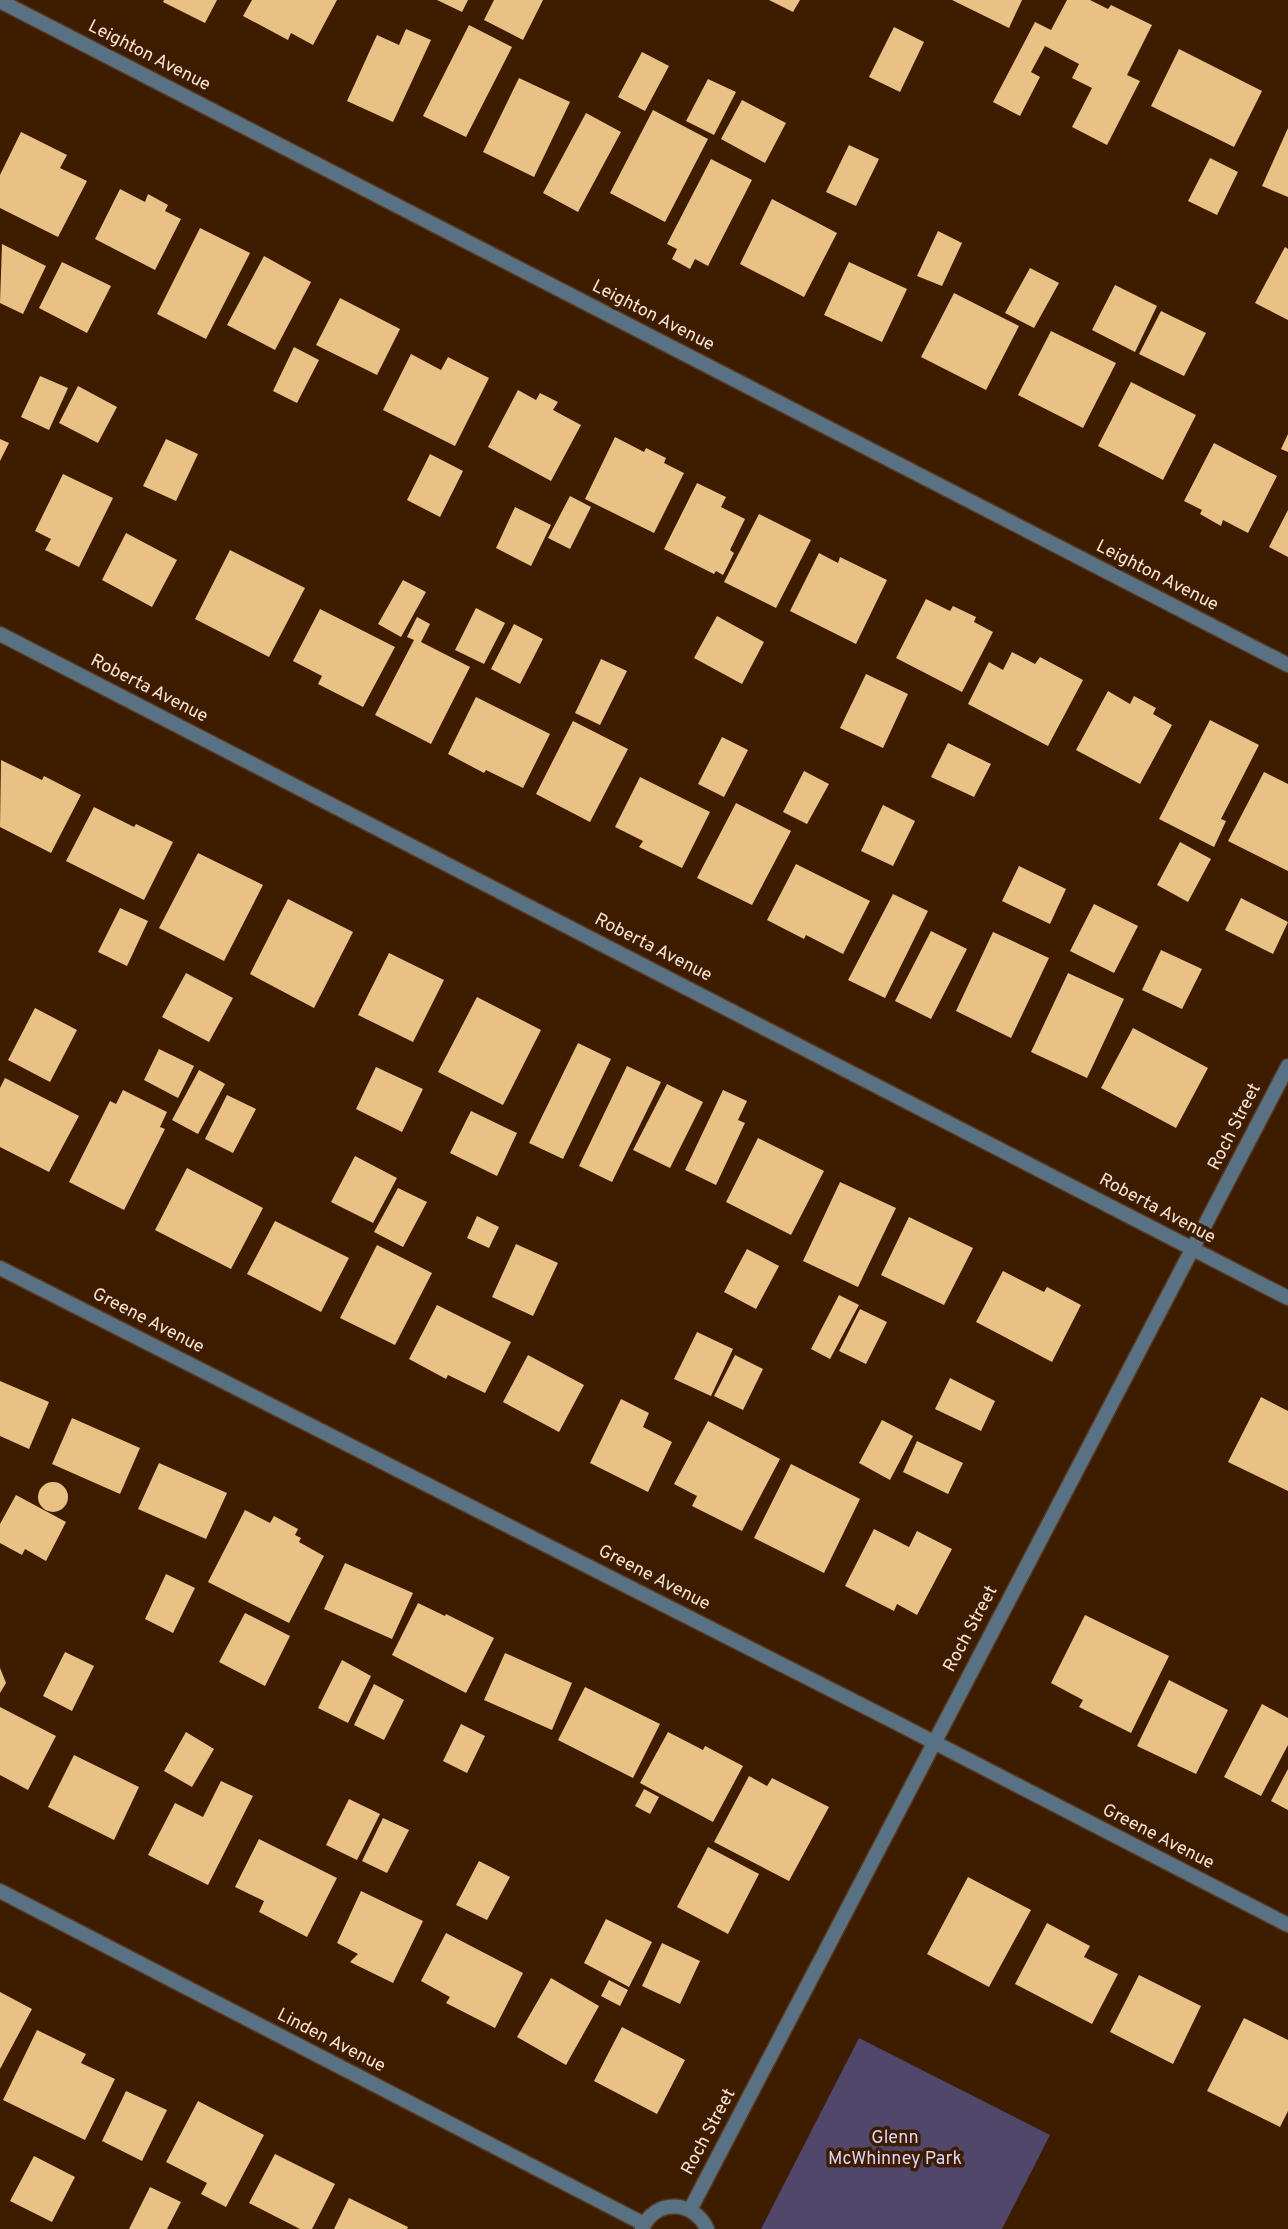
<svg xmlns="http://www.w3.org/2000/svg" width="1288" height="2229" viewBox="0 0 1288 2229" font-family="Overpass,sans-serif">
	<rect width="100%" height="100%" fill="#3d1c00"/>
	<path fill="#51476a" d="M859,2038L1050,2135L1002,2229H761Z"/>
	<g fill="#eac184">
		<path d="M164,0H217L205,23L163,2Z"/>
		<path d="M252,0H337L313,45L291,33L288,40L243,16Z"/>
		<path d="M437,0H468L462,12Z"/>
		<path d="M494,0H543L523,40L484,20Z"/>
		<path d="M769,0H800L793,12Z"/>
		<path d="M952,0H1022L1009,28Z"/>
		<path d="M1067,0H1090L1108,9L1111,5L1152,25L1127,75L1140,81L1107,145L1072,127L1092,88L1072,78L1079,64L1045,46L1031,72L1040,77L1020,116L993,102L1035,22L1051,30Z"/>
		<path d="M469,25L512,47L466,137L423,116Z"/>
		<path d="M894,27L924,42L900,92L869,77Z"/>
		<path d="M406,29L431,40L393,122L347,101L377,35L399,45Z"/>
		<path d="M1179,49L1262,91L1234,147L1151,106Z"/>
		<path d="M642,52L669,66L645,111L618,97Z"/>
		<path d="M519,78L570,102L534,177L483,152Z"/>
		<path d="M708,79L736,92L714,135L686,121Z"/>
		<path d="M742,100L786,123L765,163L721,139Z"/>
		<path d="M653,110L708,139L665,222L610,193Z"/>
		<path d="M586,113L621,132L578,212L543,193Z"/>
		<path d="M1288,128V197L1262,186Z"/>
		<path d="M21,132L67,155L60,168L87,181L58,237L0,208V175Z"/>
		<path d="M849,145L879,159L856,206L826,192Z"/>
		<path d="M1210,158L1238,172L1217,215L1188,201Z"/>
		<path d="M711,159L752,180L708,266L695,259L690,269L672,259L677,249L667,244Z"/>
		<path d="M120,189L145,202L148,194L168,205L165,211L181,219L155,270L95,239Z"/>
		<path d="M772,199L837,233L804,297L740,264Z"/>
		<path d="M200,228L250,253L206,339L157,314Z"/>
		<path d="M938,231L962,243L942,286L917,276Z"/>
		<path d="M2,244L46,266L23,314L0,303Z"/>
		<path d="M1285,247L1288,249V320L1255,303Z"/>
		<path d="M264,256L311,282L275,350L227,325Z"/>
		<path d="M62,262L111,286L87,333L39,308Z"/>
		<path d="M849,262L907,289L882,342L824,315Z"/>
		<path d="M1030,268L1059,283L1034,328L1005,313Z"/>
		<path d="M1115,285L1157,306L1135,352L1092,330Z"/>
		<path d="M954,293L1019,326L986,390L921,357Z"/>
		<path d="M340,298L400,329L377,375L316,345Z"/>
		<path d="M1161,311L1206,333L1184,376L1139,354Z"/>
		<path d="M1051,331L1116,363L1083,428L1018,395Z"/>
		<path d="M294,347L319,360L297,403L273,391Z"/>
		<path d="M411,354L441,370L448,357L489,378L455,446L383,410Z"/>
		<path d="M40,376L68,388L49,430L21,417Z"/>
		<path d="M1131,382L1196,415L1163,480L1098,446Z"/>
		<path d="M78,386L117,407L98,443L59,423Z"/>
		<path d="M518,390L536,400L540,393L558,402L553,410L581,425L551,481L488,447Z"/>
		<path d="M1288,434V452L1281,449Z"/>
		<path d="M615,437L644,452L646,448L666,458L664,463L684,473L654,533L585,499Z"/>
		<path d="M0,439L9,443L0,461Z"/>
		<path d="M166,439L198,454L176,501L143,486Z"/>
		<path d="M1214,443L1277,476L1248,533L1223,520L1221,526L1200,514L1202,510L1184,501Z"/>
		<path d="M430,454L463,471L440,517L407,500Z"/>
		<path d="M63,474L113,498L79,567L45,550L51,539L35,531Z"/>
		<path d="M697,483L726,497L721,507L745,519L730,550L734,553L723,575L716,571L714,574L664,549Z"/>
		<path d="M570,496L591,507L570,549L548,538Z"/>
		<path d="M515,507L551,525L531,566L496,548Z"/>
		<path d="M1288,510V557L1269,547Z"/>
		<path d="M759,514L811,540L776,608L724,582Z"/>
		<path d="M126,533L177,560L152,607L102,580Z"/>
		<path d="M230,550L305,588L269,657L195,619Z"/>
		<path d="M819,553L838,563L840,557L887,580L856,644L790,611Z"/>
		<path d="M403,580L426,592L401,637L378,624Z"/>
		<path d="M926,599L950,611L953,606L976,617L974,622L993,632L962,692L896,658Z"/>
		<path d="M476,608L505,623L484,664L455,650Z"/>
		<path d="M320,609L395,647L363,707L318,684L322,676L293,661Z"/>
		<path d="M717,616L764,642L742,684L694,658Z"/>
		<path d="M417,617L430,624L421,642L470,667L431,744L375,715L414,640L407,637Z"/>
		<path d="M514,624L543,639L520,684L491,669Z"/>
		<path d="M1012,652L1035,664L1040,657L1083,680L1048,746L968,704L989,662L1003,670Z"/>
		<path d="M601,659L627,671L600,725L575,713Z"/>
		<path d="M866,674L908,694L883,748L840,728Z"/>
		<path d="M1108,691L1130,704L1134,696L1156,708L1153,714L1172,725L1140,784L1076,750Z"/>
		<path d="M476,697L550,734L523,788L486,770L484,773L448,754Z"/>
		<path d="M1210,720L1259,745L1221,819L1226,821L1214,847L1159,819Z"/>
		<path d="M573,721L628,749L590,822L536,794Z"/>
		<path d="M722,737L748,750L724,797L698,784Z"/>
		<path d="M948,743L991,764L974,797L931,777Z"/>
		<path d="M1,760L42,780L44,776L81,795L51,853L0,827Z"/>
		<path d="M804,771L829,784L807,824L783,812Z"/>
		<path d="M1264,772L1288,784V871L1228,841Z"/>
		<path d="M640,777L710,812L682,868L639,847L643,841L615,827Z"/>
		<path d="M736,803L791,831L752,905L697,878Z"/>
		<path d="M883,805L915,821L893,866L861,851Z"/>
		<path d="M94,807L134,827L136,824L173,842L144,900L66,861Z"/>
		<path d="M1180,842L1211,859L1188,902L1157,885Z"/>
		<path d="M198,853L263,885L224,961L159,928Z"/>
		<path d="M796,864L870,901L843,954L806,935L804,939L767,920Z"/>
		<path d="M1019,866L1066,889L1050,924L1002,901Z"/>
		<path d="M893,894L928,911L885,998L848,980Z"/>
		<path d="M1241,898L1288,922L1273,954L1225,930Z"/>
		<path d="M288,899L353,932L314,1008L250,974Z"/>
		<path d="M1094,904L1138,926L1114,973L1070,951Z"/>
		<path d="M120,908L148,921L127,966L98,952Z"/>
		<path d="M931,931L967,949L931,1019L895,1001Z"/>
		<path d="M993,932L1049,958L1011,1038L956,1011Z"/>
		<path d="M1161,950L1202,969L1182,1009L1142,990Z"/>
		<path d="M389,953L444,980L413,1042L358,1015Z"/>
		<path d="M186,973L233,998L209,1042L162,1017Z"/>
		<path d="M1068,973L1124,999L1087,1078L1031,1052Z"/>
		<path d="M477,997L541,1030L503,1105L438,1072Z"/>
		<path d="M35,1008L77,1030L50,1082L8,1060Z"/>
		<path d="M1133,1028L1208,1068L1176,1128L1101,1088Z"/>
		<path d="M578,1043L611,1059L563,1159L529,1143Z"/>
		<path d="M159,1049L194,1066L178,1098L144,1080Z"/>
		<path d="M627,1066L661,1082L612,1182L579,1166Z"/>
		<path d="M376,1067L423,1089L402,1132L356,1109Z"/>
		<path d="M199,1070L225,1084L198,1134L172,1120Z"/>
		<path d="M5,1078L79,1116L49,1172L0,1147V1088Z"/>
		<path d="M667,1084L703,1102L670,1168L633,1150Z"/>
		<path d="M123,1090L167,1112L160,1127L165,1129L124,1210L69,1182L110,1101L116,1104Z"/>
		<path d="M723,1090L747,1101L738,1120L745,1123L716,1185L685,1170Z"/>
		<path d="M227,1095L256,1109L233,1153L205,1139Z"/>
		<path d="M471,1111L517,1133L497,1176L450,1153Z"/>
		<path d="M758,1138L824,1171L791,1235L726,1202Z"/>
		<path d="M355,1156L397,1178L373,1223L331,1202Z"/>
		<path d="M187,1168L263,1208L231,1269L155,1230Z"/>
		<path d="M840,1182L896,1208L858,1287L803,1261Z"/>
		<path d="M398,1188L427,1202L403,1247L374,1232Z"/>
		<path d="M477,1216L499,1227L489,1248L467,1238Z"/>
		<path d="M909,1217L973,1248L944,1305L881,1275Z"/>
		<path d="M275,1221L349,1258L321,1312L247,1274Z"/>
		<path d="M516,1244L558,1263L533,1316L492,1297Z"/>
		<path d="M377,1245L432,1273L395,1345L340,1318Z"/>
		<path d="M747,1249L779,1266L756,1309L724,1292Z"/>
		<path d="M1003,1271L1044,1292L1047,1287L1081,1305L1052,1362L976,1322Z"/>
		<path d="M839,1295L859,1305L830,1359L811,1349Z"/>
		<path d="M437,1305L511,1342L485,1393L448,1375L446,1379L409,1359Z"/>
		<path d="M860,1309L887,1322L866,1364L839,1351Z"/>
		<path d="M697,1332L733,1349L711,1396L674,1379Z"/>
		<path d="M528,1355L584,1385L559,1432L503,1402Z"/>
		<path d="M735,1355L763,1369L743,1410L714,1396Z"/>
		<path d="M950,1378L995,1401L981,1431L935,1409Z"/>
		<path d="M0,1381L49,1402L29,1449L0,1436Z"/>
		<path d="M1261,1397L1288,1411V1491L1228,1462Z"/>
		<path d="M621,1399L649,1413L643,1427L672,1442L648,1492L590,1463Z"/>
		<path d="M72,1418L140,1448L120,1494L52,1464Z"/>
		<path d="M882,1420L913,1436L890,1480L859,1463Z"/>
		<path d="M708,1421L780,1459L742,1531L692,1506L697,1496L674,1484Z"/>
		<path d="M917,1441L963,1463L948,1494L903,1472Z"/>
		<path d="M159,1463L227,1493L206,1539L138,1509Z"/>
		<path d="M791,1464L860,1499L824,1573L754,1538Z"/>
		<circle cx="53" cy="1497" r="15"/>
		<path d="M16,1495L66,1522L46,1561L25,1549L22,1555L0,1543V1524Z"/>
		<path d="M245,1510L270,1523L274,1516L298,1529L295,1535L301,1538L299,1542L324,1556L289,1623L208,1582Z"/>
		<path d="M874,1529L909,1547L917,1531L952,1549L917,1615L897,1604L894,1611L845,1586Z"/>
		<path d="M345,1563L413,1593L392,1639L324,1609Z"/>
		<path d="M166,1574L195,1588L173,1633L145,1619Z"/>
		<path d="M418,1603L445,1616L446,1614L494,1638L466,1693L392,1655Z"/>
		<path d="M245,1613L290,1636L265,1686L219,1662Z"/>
		<path d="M1085,1615L1169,1656L1131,1733L1079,1707L1083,1700L1051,1683Z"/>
		<path d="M65,1652L94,1666L72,1711L43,1696Z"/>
		<path d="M505,1653L572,1683L552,1730L484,1700Z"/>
		<path d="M342,1660L371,1676L348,1723L318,1708Z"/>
		<path d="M0,1668L6,1683L0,1693Z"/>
		<path d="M1169,1680L1228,1710L1196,1774L1137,1746Z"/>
		<path d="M374,1684L404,1700L384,1740L354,1725Z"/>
		<path d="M585,1687L660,1724L633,1778L558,1740Z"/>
		<path d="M1262,1704L1288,1718V1745L1261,1796L1224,1777Z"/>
		<path d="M0,1707L56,1736L28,1790L0,1775Z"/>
		<path d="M461,1724L485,1736L467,1773L443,1761Z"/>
		<path d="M186,1732L214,1749L192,1787L164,1771Z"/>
		<path d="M668,1732L703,1750L705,1746L743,1766L713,1822L640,1783Z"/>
		<path d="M74,1755L139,1787L114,1840L48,1807Z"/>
		<path d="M1288,1769V1810L1271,1801Z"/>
		<path d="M749,1776L767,1786L772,1778L829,1807L789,1881L714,1842Z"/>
		<path d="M221,1781L253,1796L208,1885L148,1855L175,1803L203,1817Z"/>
		<path d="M644,1789L659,1797L650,1814L635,1806Z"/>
		<path d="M349,1799L380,1814L357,1860L326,1845Z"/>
		<path d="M383,1818L409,1830L387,1873L362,1861Z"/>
		<path d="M259,1839L337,1878L307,1937L259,1912L264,1901L235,1887Z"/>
		<path d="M708,1847L759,1874L728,1934L677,1907Z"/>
		<path d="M479,1861L510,1877L487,1920L456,1905Z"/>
		<path d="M968,1877L1031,1910L989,1987L927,1954Z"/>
		<path d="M361,1891L423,1921L393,1983L350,1962L358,1954L337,1943Z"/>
		<path d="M606,1919L652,1942L629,1987L584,1963Z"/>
		<path d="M1047,1923L1090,1946L1084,1957L1118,1974L1092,2024L1015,1984Z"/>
		<path d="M446,1933L523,1973L495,2028L446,2003L450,1997L421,1981Z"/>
		<path d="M662,1943L700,1961L680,2004L642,1986Z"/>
		<path d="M1139,1975L1201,2006L1173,2064L1110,2032Z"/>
		<path d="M551,1978L599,2006L566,2065L517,2037Z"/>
		<path d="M609,1980L628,1990L620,2006L601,1996Z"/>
		<path d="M0,1992L32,2009L0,2069Z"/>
		<path d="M1244,2018L1288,2040V2111L1280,2127L1207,2091Z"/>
		<path d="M622,2027L685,2060L657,2114L594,2081Z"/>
		<path d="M37,2030L86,2054L81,2063L115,2079L85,2140L3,2100Z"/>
		<path d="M126,2091L167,2110L142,2161L102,2141Z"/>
		<path d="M198,2101L264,2135L226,2207L201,2194L207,2183L166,2162Z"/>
		<path d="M275,2154L335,2184L312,2229H300L249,2203Z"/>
		<path d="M34,2156L75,2177L52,2222L10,2201Z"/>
		<path d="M150,2187L181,2202L167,2229H129Z"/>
		<path d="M349,2198L408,2227L407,2229H334Z"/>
	</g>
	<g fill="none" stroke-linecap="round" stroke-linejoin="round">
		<defs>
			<g id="minor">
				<path d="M0,1L1288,665"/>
				<path d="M0,634L1288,1298"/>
				<path d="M0,1268L891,1720L1288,1925"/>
				<path d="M0,1891L644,2224"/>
				<path d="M690,2210L1288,1066"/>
				<path d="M642,2229C655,2198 694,2200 707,2229"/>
			</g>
		</defs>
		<use href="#minor" stroke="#57381e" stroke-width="17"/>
		<use href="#minor" stroke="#587284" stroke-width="14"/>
	</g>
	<g text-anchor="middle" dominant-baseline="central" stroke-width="7" stroke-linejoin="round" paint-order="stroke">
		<g font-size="18" fill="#fae3d3" stroke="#3d1c00">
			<text transform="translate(149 56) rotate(27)">Leighton Avenue</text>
			<text transform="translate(653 316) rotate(27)">Leighton Avenue</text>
			<text transform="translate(1157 576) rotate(27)">Leighton Avenue</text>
			<text transform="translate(149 689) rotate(27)">Roberta Avenue</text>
			<text transform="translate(653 948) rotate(27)">Roberta Avenue</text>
			<text transform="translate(1235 1127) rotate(-63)">Roch Street</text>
			<text transform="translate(1157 1209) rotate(28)">Roberta Avenue</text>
			<text transform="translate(148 1321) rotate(27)">Greene Avenue</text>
			<text transform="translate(654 1578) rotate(27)">Greene Avenue</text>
			<text transform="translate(971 1629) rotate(-62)">Roch Street</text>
			<text transform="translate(1158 1837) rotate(27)">Greene Avenue</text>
			<text transform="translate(331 2041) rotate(27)">Linden Avenue</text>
			<text transform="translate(709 2132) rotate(-62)">Roch Street</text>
		</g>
		<g font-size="18" fill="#ded5f8" stroke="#3d1c00">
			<text x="895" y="2138">Glenn<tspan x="895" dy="21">McWhinney Park</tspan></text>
		</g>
	</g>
</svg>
